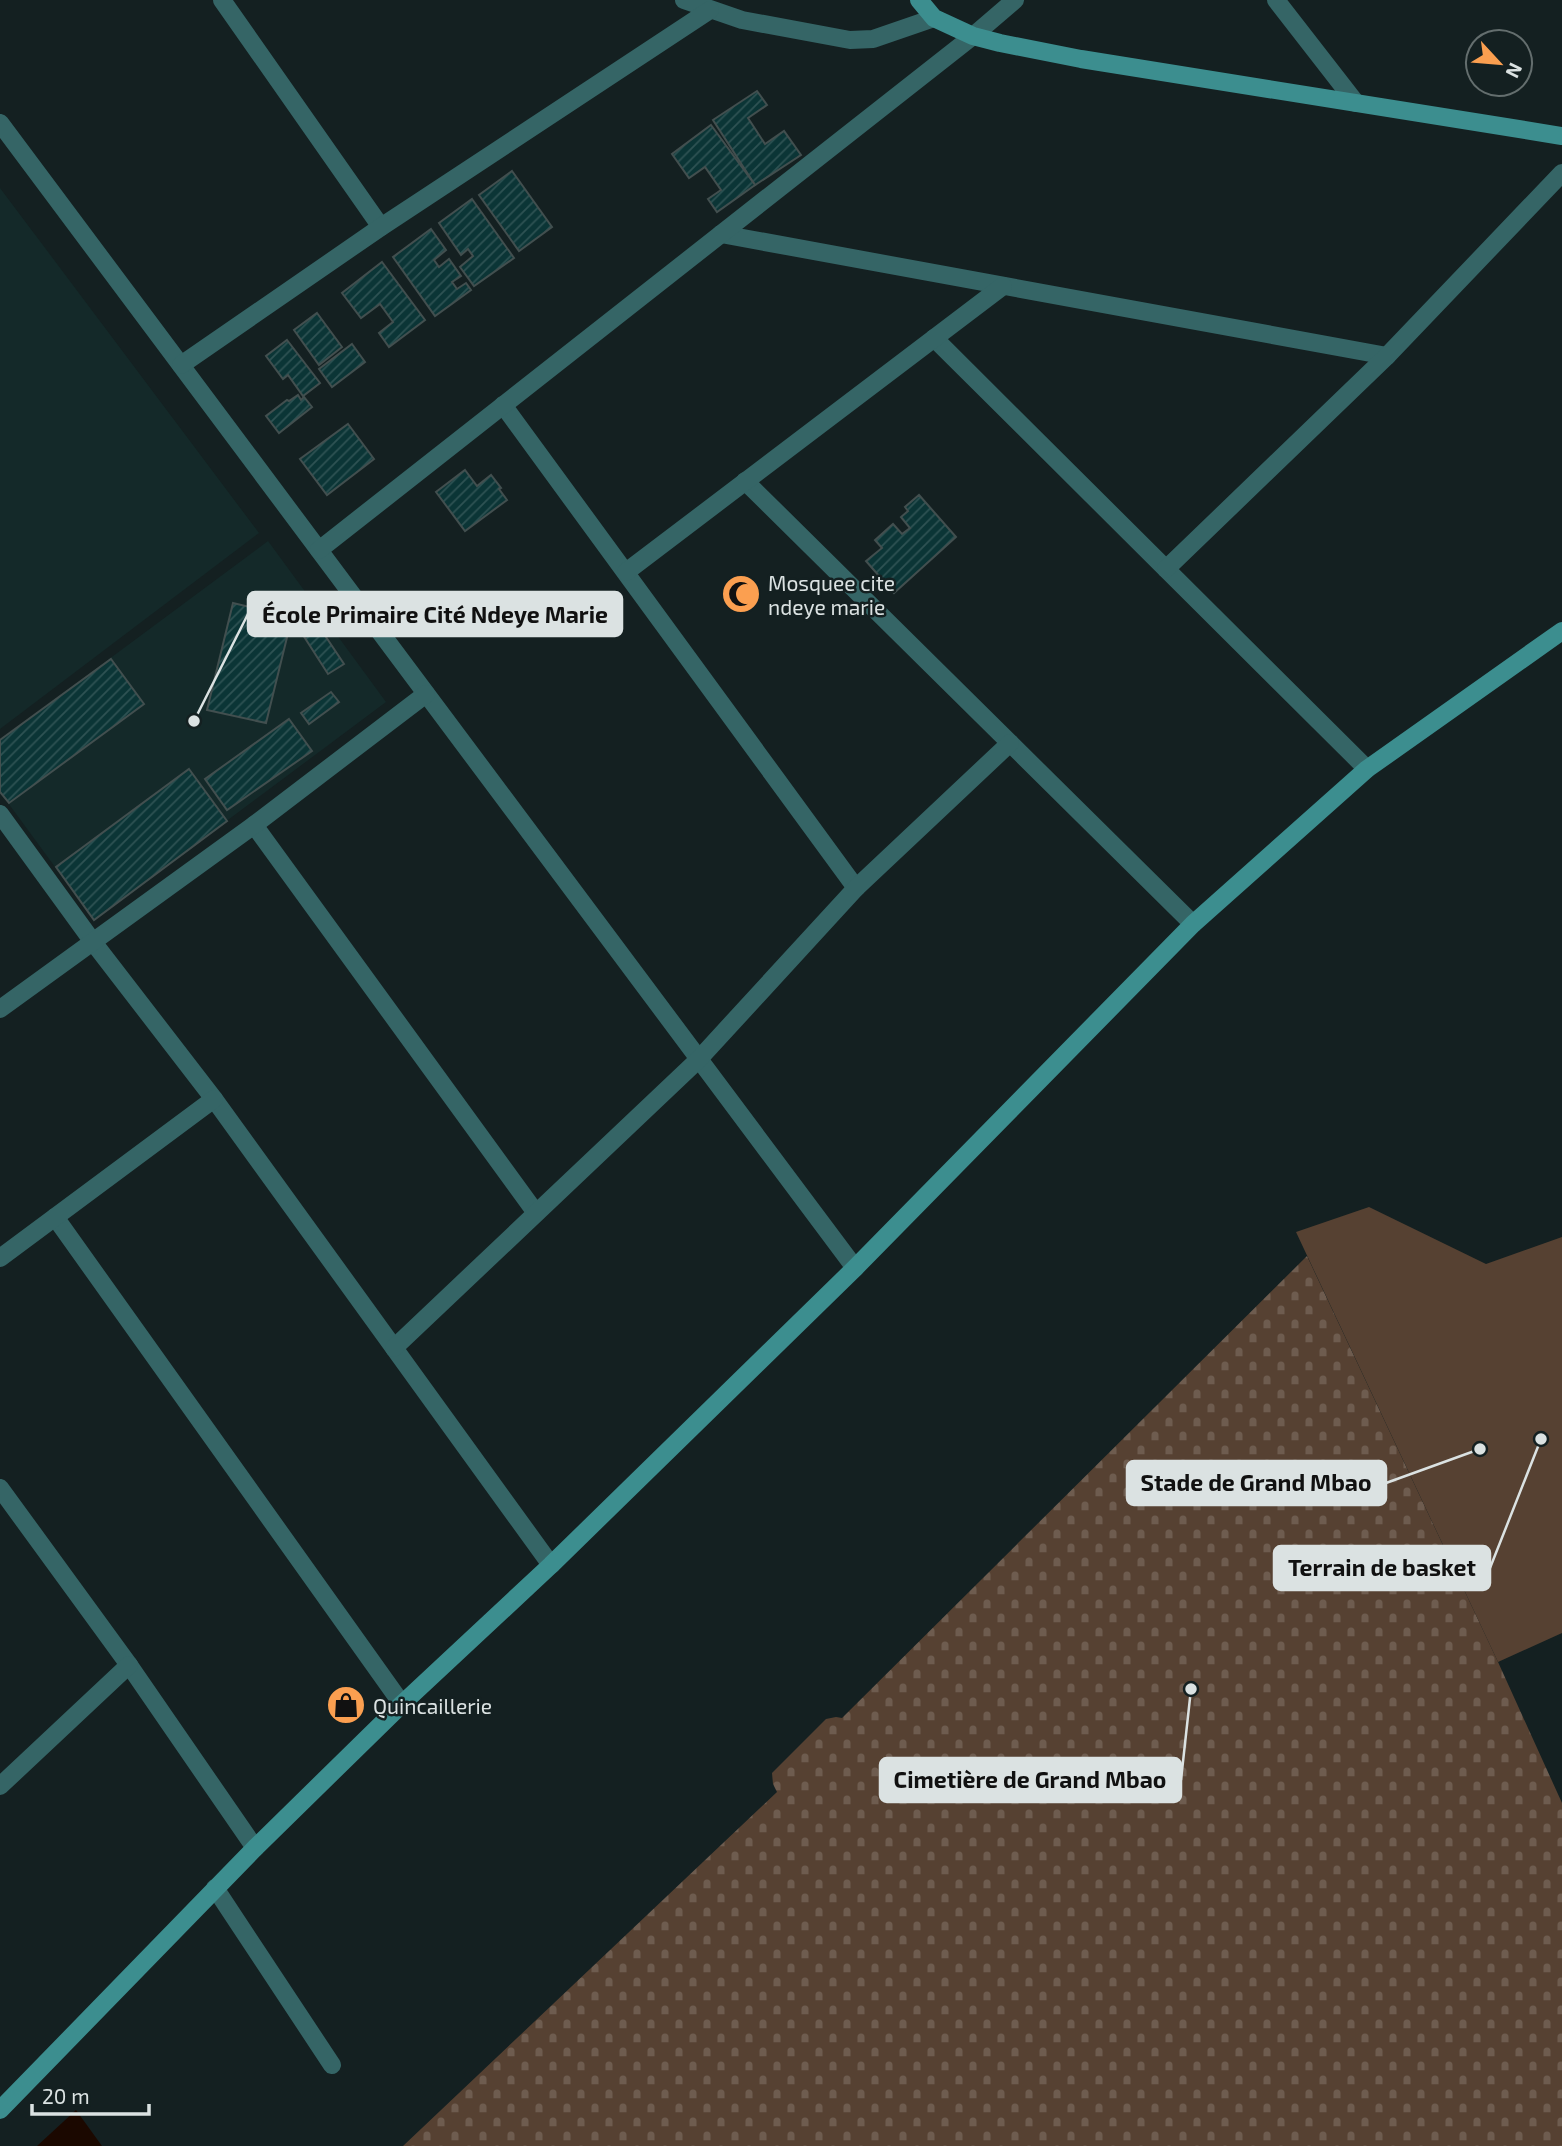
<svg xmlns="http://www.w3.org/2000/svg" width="1562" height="2146" viewBox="0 0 1562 2146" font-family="'Exo 2',sans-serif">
	<defs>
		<pattern id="cemetery-stones" width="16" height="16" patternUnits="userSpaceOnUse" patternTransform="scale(1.75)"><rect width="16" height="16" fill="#564132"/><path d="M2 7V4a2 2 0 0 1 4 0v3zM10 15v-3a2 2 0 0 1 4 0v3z" fill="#6e5c4f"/></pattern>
		<pattern id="building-hatch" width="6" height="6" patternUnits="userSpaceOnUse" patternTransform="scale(1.75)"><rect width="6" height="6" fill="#0b3536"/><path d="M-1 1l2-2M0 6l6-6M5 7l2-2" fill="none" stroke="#2e5253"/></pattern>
	</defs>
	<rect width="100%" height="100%" fill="#142021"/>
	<g fill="#142929">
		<path d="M0,188L259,533L0,729Z"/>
		<path d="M268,541L386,702L94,920L0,792V740Z"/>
	</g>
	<path fill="url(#cemetery-stones)" d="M1307,1256L1498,1662L1562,1803V2146H403L777,1792L773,1784L772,1773L826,1719L836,1717L842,1718Z"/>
	<path fill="#564132" d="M1369,1207L1486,1264L1562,1237V1633L1498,1662L1296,1232Z"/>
	<path fill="#1b0800" d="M76,2110L102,2146H37Z"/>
	<g fill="url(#building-hatch)" stroke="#424f4f" stroke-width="2">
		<path d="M757,91L767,105L748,118L765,144L784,131L801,155L755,185L713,120Z"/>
		<path d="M711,125L755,185L717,212L708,199L721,190L705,167L689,178L672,154Z"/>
		<path d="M512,171L552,227L519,251L479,195Z"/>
		<path d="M472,199L514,258L474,286L460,267L473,256L468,249L461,255L439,223Z"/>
		<path d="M431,229L446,250L434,260L439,267L449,259L461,276L452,282L457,289L466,283L471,290L435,316L393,257Z"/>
		<path d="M382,262L425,320L389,347L379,333L393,322L380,304L361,318L342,293Z"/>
		<path d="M317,313L342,347L319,365L294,330Z"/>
		<path d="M287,340L320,383L303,396L288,375L283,379L266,356Z"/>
		<path d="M352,344L365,362L332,387L319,369Z"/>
		<path d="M298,395L301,400L304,397L312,407L279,433L266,416L287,400L289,401Z"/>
		<path d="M348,424L374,459L327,495L300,459Z"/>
		<path d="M465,470L477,486L491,475L501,488L499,489L507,500L465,531L436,492Z"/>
		<path d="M919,495L956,537L894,593L866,561L882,548L875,540L893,524L902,534L910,528L901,517L908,511L905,507Z"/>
		<path d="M233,603L292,617L266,723L207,710Z"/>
		<path d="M318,625L344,664L328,674L303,635Z"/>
		<path d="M111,659L144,704L9,803L0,792V740Z"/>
		<path d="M331,692L339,702L309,724L301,713Z"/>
		<path d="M289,719L312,751L227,810L205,779Z"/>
		<path d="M189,769L227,821L94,920L56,867Z"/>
	</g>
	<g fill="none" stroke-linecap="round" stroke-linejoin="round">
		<path stroke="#356566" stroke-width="18" d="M215,1888L332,2065"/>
		<g stroke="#356566" stroke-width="18">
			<path d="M222,0L381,227"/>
			<path d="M684,0L742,20L850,40L873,39L934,18"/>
			<path d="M1276,0L1356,103"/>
			<path d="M0,123L855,1268"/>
			<path d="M721,234L1387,356"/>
			<path d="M934,338L1367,769"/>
			<path d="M181,365L381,227L710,10"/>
			<path d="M503,405L856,888"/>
			<path d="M745,481L1193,924"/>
			<path d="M319,550L973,36L1015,0"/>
			<path d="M1166,569L1387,356L1562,173"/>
			<path d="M626,572L1003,286"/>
			<path d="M0,814L93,942L214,1099L551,1565"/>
			<path d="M254,825L536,1213"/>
			<path d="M0,1009L254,825L426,694"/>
			<path d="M55,1217L402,1704"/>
			<path d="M0,1258L214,1099"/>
			<path d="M394,1348L699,1059L856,888L1010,743"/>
			<path d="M0,1488L129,1665L255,1848"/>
			<path d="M0,1786L129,1665"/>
		</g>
		<g stroke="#3c8e8f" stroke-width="18">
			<path d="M919,0L934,18L973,36L1000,43L1081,59L1562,136"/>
			<path d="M0,2110L255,1848L402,1704L551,1565L855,1268L1193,924L1367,769L1562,631"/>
		</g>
	</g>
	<defs>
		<symbol id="mosque-disc" viewBox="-11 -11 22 22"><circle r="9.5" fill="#fb9f50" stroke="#142021"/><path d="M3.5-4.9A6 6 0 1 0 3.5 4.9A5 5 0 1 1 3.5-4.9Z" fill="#111"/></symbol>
		<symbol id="shop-disc" viewBox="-11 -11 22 22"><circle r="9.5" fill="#fb9f50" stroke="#142021"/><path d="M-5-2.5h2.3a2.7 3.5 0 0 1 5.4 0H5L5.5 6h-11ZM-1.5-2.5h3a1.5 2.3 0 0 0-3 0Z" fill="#111"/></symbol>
	</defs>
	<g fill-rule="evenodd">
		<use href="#mosque-disc" x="719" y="572" width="44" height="44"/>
		<use href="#shop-disc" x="324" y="1683" width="44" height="44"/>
	</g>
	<g text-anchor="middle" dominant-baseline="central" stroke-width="5" stroke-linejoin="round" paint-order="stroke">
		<g font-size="21" fill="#dbe2e2" stroke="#142021" text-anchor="start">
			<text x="768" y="582">Mosquee cite<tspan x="768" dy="24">ndeye marie</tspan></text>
			<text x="373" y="1705">Quincaillerie</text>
		</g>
	</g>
	<path fill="none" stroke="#dbe2e2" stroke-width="2.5" d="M194 721L248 614M1480 1449L1386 1483M1541 1439L1490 1568M1191 1689L1181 1780"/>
	<g fill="#dbe2e2" stroke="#142021" stroke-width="2.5">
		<circle cx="194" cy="721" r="7"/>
		<circle cx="1480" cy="1449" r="7"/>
		<circle cx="1541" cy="1439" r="7"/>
		<circle cx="1191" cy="1689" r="7"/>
	</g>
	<g fill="#dbe2e2" stroke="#dbe2e2" stroke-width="2.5">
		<rect x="248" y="592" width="374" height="44" rx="7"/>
		<rect x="1127" y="1461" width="259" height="44" rx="7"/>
		<rect x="1274" y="1546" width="216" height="44" rx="7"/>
		<rect x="880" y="1758" width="301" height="44" rx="7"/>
	</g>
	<g font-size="23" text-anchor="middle" font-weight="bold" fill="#111">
		<text x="435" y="623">École Primaire Cité Ndeye Marie</text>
		<text x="1256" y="1491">Stade de Grand Mbao</text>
		<text x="1382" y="1576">Terrain de basket</text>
		<text x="1030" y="1788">Cimetière de Grand Mbao</text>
	</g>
	<g transform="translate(1499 63) rotate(116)"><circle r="33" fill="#142021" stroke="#646e6e" stroke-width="2"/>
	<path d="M0-5L12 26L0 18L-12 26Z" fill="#fb9f50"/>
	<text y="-10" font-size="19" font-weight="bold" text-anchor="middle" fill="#dbe2e2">N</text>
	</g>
	<path d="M32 2104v10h117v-10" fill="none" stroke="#dbe2e2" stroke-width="3.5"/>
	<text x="42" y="2104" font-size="21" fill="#dbe2e2" stroke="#142021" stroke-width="5" paint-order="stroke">20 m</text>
</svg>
